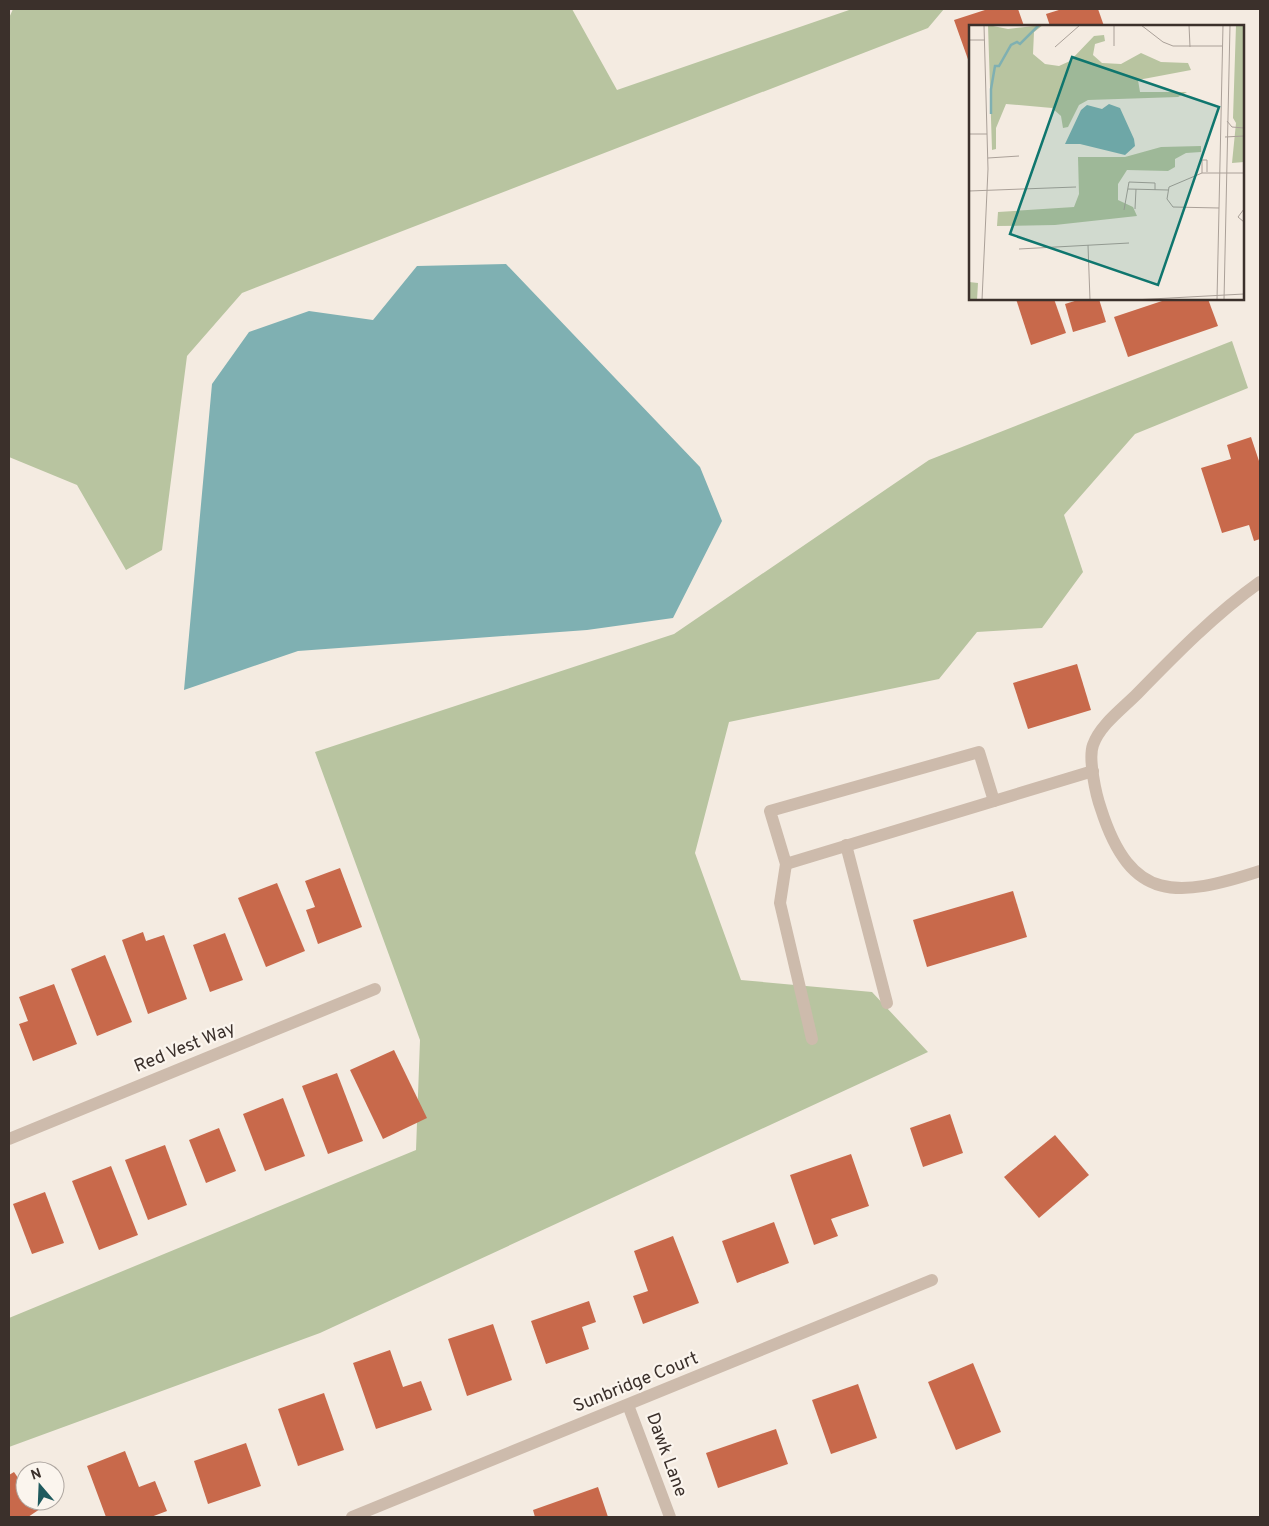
<svg xmlns="http://www.w3.org/2000/svg" width="1269" height="1526" viewBox="0 0 1269 1526" font-family="Overpass,sans-serif">
	<rect width="100%" height="100%" fill="#f4ebe1"/>
	<g fill="#b8c4a0">
		<path d="M13,9H572L617,90L852,9H944L928,28L242,293L187,356L162,550L126,570L77,485L9,457V18Z"/>
		<path d="M1232,341L1248,388L1135,434L1064,515L1083,572L1042,628L977,632L939,679L729,722L695,853L741,980L872,992L928,1052L320,1333L9,1447V1318L416,1150L420,1040L315,752L674,634L929,460Z"/>
	</g>
	<path fill="#7fb0b2" d="M506,264L700,467L722,521L673,618L587,630L298,651L184,690L212,384L249,332L309,311L373,320L417,266Z"/>
	<g fill="#c8694b">
		<path d="M988,9H1018L1024,26H970V65L954,20Z"/>
		<path d="M1062,9H1098L1104,26H1050L1046,14Z"/>
		<path d="M1016,299H1054L1066,333L1031,345Z"/>
		<path d="M1081,299H1099L1106,322L1073,332L1065,304Z"/>
		<path d="M1168,299H1208L1218,326L1128,357L1114,317Z"/>
		<path d="M1251,437L1260,464V539L1254,541L1249,525L1222,533L1201,468L1231,459L1227,445Z"/>
		<path d="M1077,664L1091,710L1028,729L1013,683Z"/>
		<path d="M340,868L362,927L318,944L306,910L315,907L305,881Z"/>
		<path d="M277,883L305,951L266,967L238,898Z"/>
		<path d="M1013,891L1027,937L927,967L913,920Z"/>
		<path d="M143,932L146,941L164,935L187,999L148,1014L122,940Z"/>
		<path d="M225,933L243,980L210,992L193,945Z"/>
		<path d="M105,955L132,1022L97,1036L71,969Z"/>
		<path d="M54,984L77,1044L33,1061L19,1024L28,1021L19,997Z"/>
		<path d="M394,1050L427,1118L383,1139L350,1070Z"/>
		<path d="M337,1073L363,1141L328,1154L302,1086Z"/>
		<path d="M283,1098L305,1156L265,1171L243,1114Z"/>
		<path d="M950,1114L963,1153L923,1167L910,1128Z"/>
		<path d="M219,1128L236,1171L206,1183L189,1140Z"/>
		<path d="M1055,1135L1089,1175L1039,1218L1004,1177Z"/>
		<path d="M165,1145L187,1205L148,1220L125,1160Z"/>
		<path d="M851,1154L869,1206L831,1219L838,1236L814,1245L790,1175Z"/>
		<path d="M111,1166L138,1235L99,1250L72,1181Z"/>
		<path d="M45,1192L64,1243L32,1254L13,1204Z"/>
		<path d="M774,1222L789,1263L737,1283L722,1241Z"/>
		<path d="M673,1236L699,1303L643,1324L633,1296L648,1291L634,1251Z"/>
		<path d="M589,1301L596,1322L582,1327L589,1349L546,1364L531,1321Z"/>
		<path d="M493,1324L512,1380L467,1396L448,1339Z"/>
		<path d="M390,1350L403,1387L421,1381L432,1410L376,1429L353,1363Z"/>
		<path d="M973,1363L1001,1432L956,1450L928,1382Z"/>
		<path d="M858,1384L877,1438L831,1454L812,1400Z"/>
		<path d="M324,1393L344,1450L298,1466L278,1409Z"/>
		<path d="M776,1429L788,1464L718,1488L706,1453Z"/>
		<path d="M246,1443L261,1486L208,1504L194,1461Z"/>
		<path d="M125,1451L139,1487L155,1481L167,1511L151,1517H106L87,1466Z"/>
		<path d="M14,1472L25,1488V1501H35L40,1509L28,1517H9V1475Z"/>
		<path d="M598,1487L608,1517H535L533,1510Z"/>
	</g>
	<g fill="none" stroke-linecap="round" stroke-linejoin="round">
		<g stroke="#cdbbac" stroke-width="12">
			<path d="M1260,582C1215,614 1175,655 1137,694C1122,709 1100,725 1093,745C1088,759 1096,795 1101,809C1131,903 1177,898 1260,871"/>
			<path d="M846,845L887,1003"/>
			<path d="M786,864L1093,771"/>
			<path d="M812,1039L780,903L786,864L770,811L979,752L994,801"/>
		</g>
		<g stroke="#cdbbac" stroke-width="12">
			<path d="M9,1139L375,989"/>
			<path d="M628,1405L670,1517"/>
			<path d="M352,1517L932,1280"/>
		</g>
	</g>
	<g text-anchor="middle" dominant-baseline="central" stroke-width="4.5" stroke-linejoin="round" paint-order="stroke">
		<g font-size="18" fill="#3b302b" stroke="#fbf5ee">
			<text transform="translate(185 1048) rotate(-22)">Red Vest Way</text>
			<text transform="translate(636 1383) rotate(-22)">Sunbridge Court</text>
			<text transform="translate(666 1455) rotate(70)">Dawk Lane</text>
		</g>
	</g>
	<g transform="translate(969 25)">
		<rect width="275" height="275" fill="#f4ebe1"/>
		<path d="M19,0L39,4L74,0L65,7L64,29L76,39L90,41L101,36L125,11L135,10L136,16L126,19L124,30L133,38L152,39L172,28L192,37L219,38L222,45L169,55L171,67H218L209,72L119,75L110,80L99,102L94,103L92,91L83,83L37,79L27,103V124L23,125ZM267,0H275V137L263,138L267,98L264,93ZM232,121V127L217,128L206,134V142L199,146L158,145L149,159V175L164,182L168,191L86,200L28,201L29,187L105,182L110,169L109,132H156L192,122ZM0,257L9,258L8,275H0Z" fill="#b8c4a0"/>
		<path d="M140,79L151,83L165,114L166,121L156,130L111,119H96L112,85L118,80L133,84Z" fill="#7fb0b2"/>
		<path fill="none" stroke="#7fb0b2" stroke-width="2.5" d="M22,89V64L26,41H30L42,20L48,17L51,19L70,0"/>
		<path fill="none" stroke="#aaa098" stroke-width="1" d="M172,0L194,17L204,21H253M220,0L221,22M0,15H16M145,21V0M86,22L111,0M258,96L263,102L275,103M0,109H18M256,112L275,111M19,133L50,131M233,148V135H238V147M159,164L199,165M0,166L107,162M250,183L204,182L198,174L200,162L233,148H275M166,184L167,164M275,184L269,192L275,197M155,185L160,157L186,158V165M119,220L121,275M50,224L160,218M13,275L19,144L15,0M164,275L275,269M248,275L254,0M255,275L261,0"/>
		<path fill="#0f766e" fill-opacity="0.15" stroke="#0f766e" stroke-width="2.5" d="M103,32L250,82L189,260L41,209Z"/>
		<rect width="275" height="275" fill="none" stroke="#3b302b" stroke-width="2.5"/>
	</g>
	<rect width="1269" height="1526" fill="none" stroke="#3b302b" stroke-width="20"/>
	<g transform="translate(40 1486) rotate(341)"><circle r="24" fill="#fbf5ee" stroke="#aea6a0"/>
	<path d="M0-4L9 19L0 12L-9 19Z" fill="#1f5a5e"/>
	<text y="-8" font-size="14" font-weight="bold" text-anchor="middle" fill="#3b302b">N</text>
	</g>
</svg>
